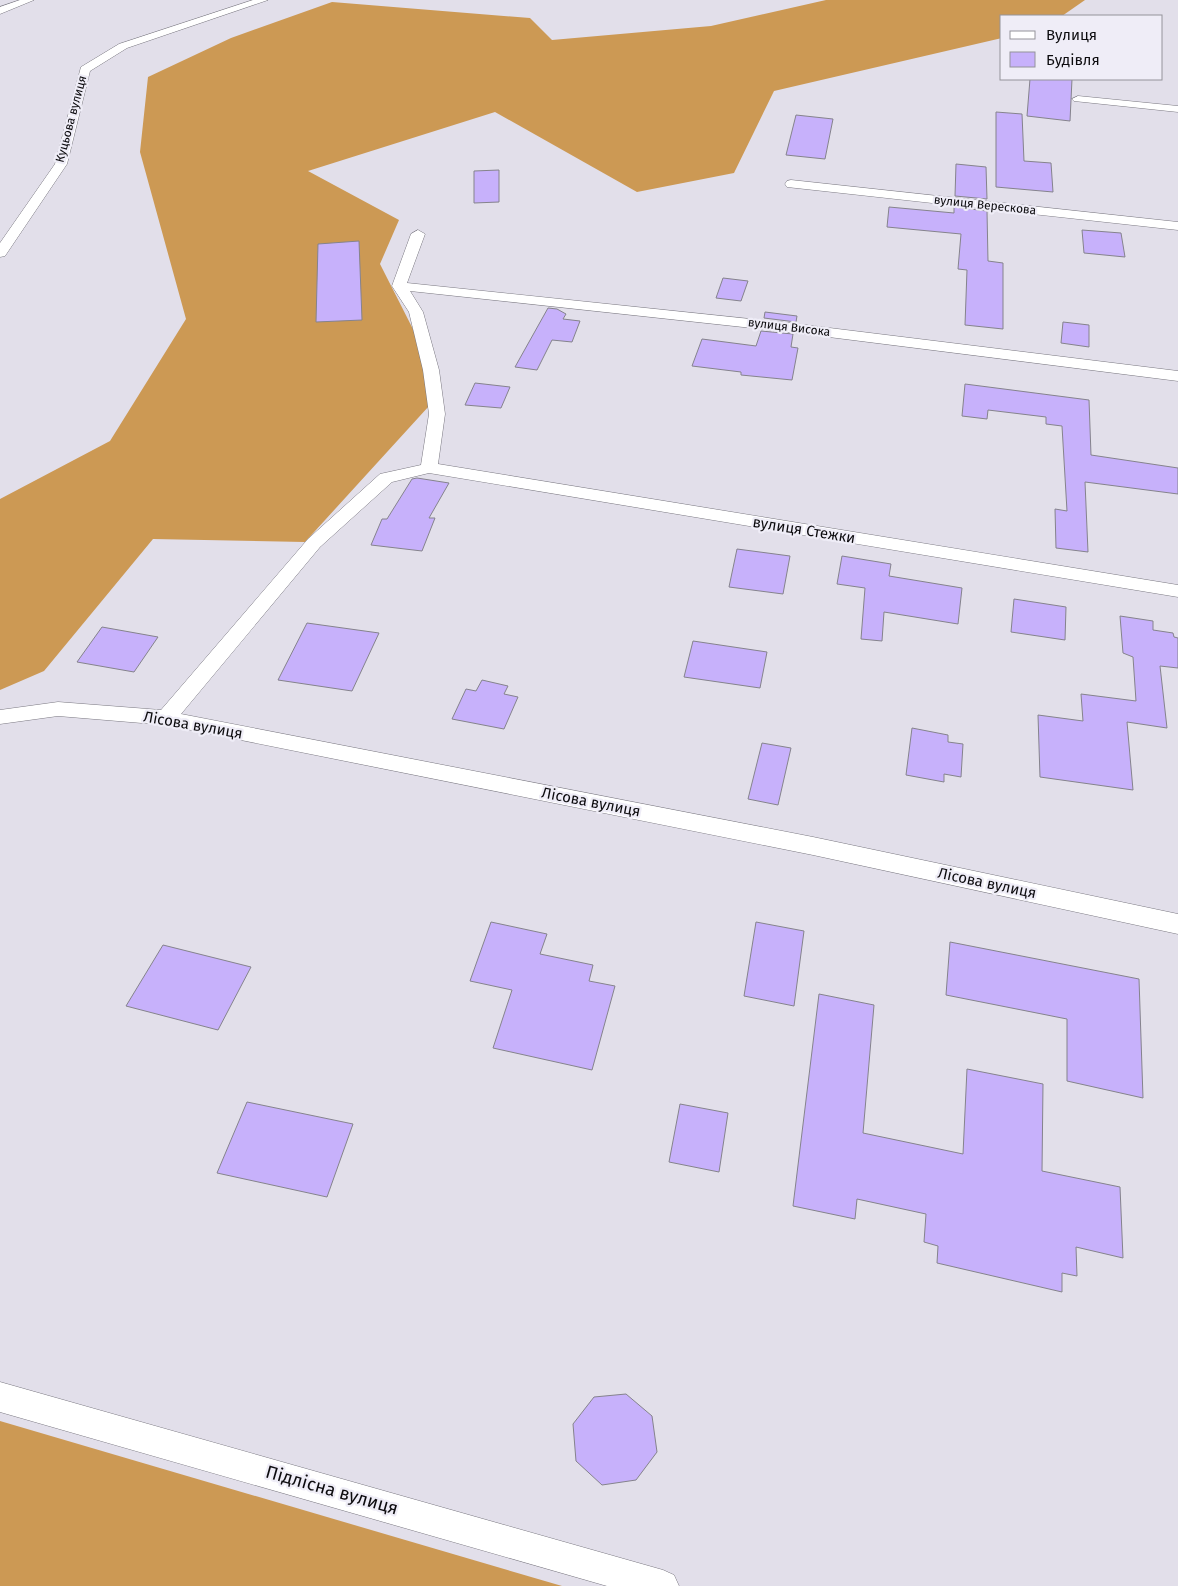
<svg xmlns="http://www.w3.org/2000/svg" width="1178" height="1586" viewBox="0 0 1178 1586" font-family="'Fira Sans',sans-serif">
	<rect width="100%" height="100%" fill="#e2dfea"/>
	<g fill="#cc9954">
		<path d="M826,0H1085L1062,16H1002V38L774,91L734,173L637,192L495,112L308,171L399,220L380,264L418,339L429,406L305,542L153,539L44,671L0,690V499L110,441L186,319L140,152L148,77L231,38L332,2L530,18L552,40L711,26Z"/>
		<path d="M0,1421L562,1586H0Z"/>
	</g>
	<g fill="#c7b1fb" stroke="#85838c">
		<path d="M1030,79H1072L1070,121L1027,116Z"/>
		<path d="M996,112L1022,114L1024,161L1051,163L1053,192L996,187Z"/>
		<path d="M796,115L833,119L825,159L786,155Z"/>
		<path d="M956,164L986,167L987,199L955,196Z"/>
		<path d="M499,170V202L474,203V171Z"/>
		<path d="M889,207L954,213V207L987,211L988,261L1003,263V329L965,325L967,270L958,269L961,234L887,227Z"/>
		<path d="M1082,230L1121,233L1125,257L1084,253Z"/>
		<path d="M359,241L362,320L316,322L318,244Z"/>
		<path d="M723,278L748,281L741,301L716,298Z"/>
		<path d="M548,308L557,309L566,314L563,319L580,321L572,342L552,340L537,370L515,367Z"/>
		<path d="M765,312L797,316L796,322L764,318Z"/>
		<path d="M1063,322L1089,325V347L1061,343Z"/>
		<path d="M761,331L793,334L791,347L798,348L792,380L741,375V372L692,366L702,339L756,346Z"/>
		<path d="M475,383L510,387L501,408L465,405Z"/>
		<path d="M965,384L1089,400L1091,455L1178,468V494L1085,482L1088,552L1056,548L1055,509L1067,511L1062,426L1046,424V417L988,410L987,419L962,416Z"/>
		<path d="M417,478L449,483L429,518H435L422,551L371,545L382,519H387L412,479Z"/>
		<path d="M737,549L790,556L783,594L729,587Z"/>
		<path d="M842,556L891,564L889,576L962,588L958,624L884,612L882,641L861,639L865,588L837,584Z"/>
		<path d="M1014,599L1066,607L1065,640L1011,632Z"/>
		<path d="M1120,616L1153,621V630L1173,633L1174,637L1178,638V668L1160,666L1167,728L1127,722L1133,790L1040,777L1038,715L1083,721L1081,694L1136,701L1133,657L1123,653Z"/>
		<path d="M307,623L379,633L352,691L278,680Z"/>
		<path d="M102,627L158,637L134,672L77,662Z"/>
		<path d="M693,641L767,652L760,688L684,677Z"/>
		<path d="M482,680L508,686L504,694L518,697L504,729L452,719L466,689L476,691Z"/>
		<path d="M912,728L948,735V742L963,744L961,777L944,774V782L906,775Z"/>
		<path d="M762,743L791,748L778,805L748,799Z"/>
		<path d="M491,922L547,934L540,954L593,965L589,981L615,986L592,1070L493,1048L512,990L470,981Z"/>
		<path d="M756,922L804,931L794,1006L744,996Z"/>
		<path d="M950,942L1139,979L1143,1098L1067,1081V1019L946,995Z"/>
		<path d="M163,945L251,967L218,1030L126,1006Z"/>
		<path d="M819,994L874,1005L863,1133L963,1154L967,1069L1043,1084L1042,1171L1120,1187L1123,1258L1076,1247L1077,1276L1062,1273V1292L937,1263L938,1246L924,1242L926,1214L857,1199L855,1219L793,1206Z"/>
		<path d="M247,1102L353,1124L327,1197L217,1173Z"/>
		<path d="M680,1104L728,1113L719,1172L669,1162Z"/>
		<path d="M626,1394L652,1416L657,1452L636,1480L602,1485L576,1461L573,1424L594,1397Z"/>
	</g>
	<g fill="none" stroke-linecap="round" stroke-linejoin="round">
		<defs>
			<g id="minor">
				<path d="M20,0H34L0,14V7Z"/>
				<path d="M253,0H268L127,48L90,71L67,164L5,256L0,257V243L55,164L81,67L119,44Z"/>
				<path d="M1078,96L1178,106V112L1074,101L1072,99Z"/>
				<path d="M791,180L1178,222V230L787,187L785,184L787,181Z"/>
				<path d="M418,230L425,234L407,283L789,323L1178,371V381L789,332L410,291L423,312L439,370L445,414L438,464L1178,585V597L429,473L392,482L320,547L181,714L813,837L1178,914V934L813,855L166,725L58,716L0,724V710L58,702L161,710L308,539L380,474L421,465L429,414L423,370L409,312L392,286L411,234Z"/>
				<path d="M0,1382L663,1570L674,1575L679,1586H607L0,1412Z"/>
			</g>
		</defs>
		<use href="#minor" stroke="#7a7881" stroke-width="1"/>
		<use href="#minor" fill="#fff" fill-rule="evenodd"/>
	</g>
	<g text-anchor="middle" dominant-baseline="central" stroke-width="4.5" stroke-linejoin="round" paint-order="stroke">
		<g font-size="12" fill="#0c0b0e" stroke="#efedf7">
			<text transform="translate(71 119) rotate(-75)">Куцьова вулиця</text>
			<text transform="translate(985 205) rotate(6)">вулиця Верескова</text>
			<text transform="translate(789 327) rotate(7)">вулиця Висока</text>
		</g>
		<g font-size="15" fill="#0c0b0e" stroke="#efedf7">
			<text transform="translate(804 530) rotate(9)">вулиця Стежки</text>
			<text transform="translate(193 725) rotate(10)">Лісова вулиця</text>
			<text transform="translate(591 802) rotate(11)">Лісова вулиця</text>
			<text transform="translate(987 883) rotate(12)">Лісова вулиця</text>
		</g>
		<g font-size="18" fill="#0c0b0e" stroke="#efedf7">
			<text transform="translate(332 1490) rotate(16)">Підлісна вулиця</text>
		</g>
	</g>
	<rect x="1000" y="15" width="162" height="65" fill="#efedf7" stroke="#94939a"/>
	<rect x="1010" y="31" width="25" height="8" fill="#ffffff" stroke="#94939a"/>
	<text x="1046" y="40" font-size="15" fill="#0c0b0e">Вулиця</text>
	<rect x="1010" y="52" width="25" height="15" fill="#c7b1fb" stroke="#94939a"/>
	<text x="1046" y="65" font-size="15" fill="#0c0b0e">Будівля</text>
</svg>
